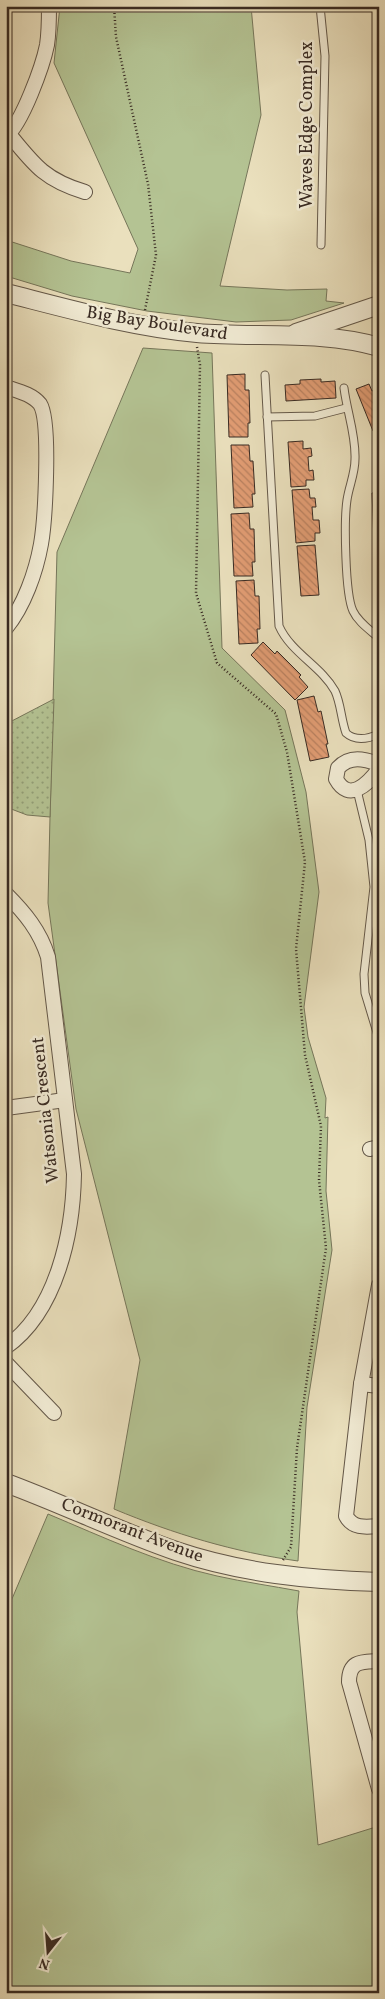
<svg xmlns="http://www.w3.org/2000/svg" width="385" height="1999" viewBox="0 0 385 1999" font-family="Vollkorn,serif">
	<defs>
		<pattern id="park-dots" width="8" height="8" patternUnits="userSpaceOnUse" patternTransform="scale(1.25)"><rect width="8" height="8" fill="#b4c393"/><path d="M2 2h.1M6 6h.1" fill="none" stroke="#939f78" stroke-width="1.8" stroke-linecap="round"/></pattern>
		<pattern id="building-back-hatch" width="6" height="6" patternUnits="userSpaceOnUse" patternTransform="scale(1.25)"><rect width="6" height="6" fill="#e29d74"/><path d="M-1 5l2 2M0 0l6 6M5-1l2 2" fill="none" stroke="#b8805f"/></pattern>
	</defs>
	<rect width="100%" height="100%" fill="#eae0bd"/>
	<filter id="stains"><feTurbulence type="fractalNoise" baseFrequency=".004" numOctaves="4"/><feColorMatrix values="0 0 0 0 .2 0 0 0 0 .09 0 0 0 0 .02 0 0 0 .5 -.17"/></filter>
	<radialGradient id="worn" r=".72"><stop offset=".6" stop-color="#630" stop-opacity="0"/><stop offset="1" stop-color="#630" stop-opacity=".3"/></radialGradient>
	<g fill="#b4c393" stroke="#76765a">
		<path d="M60,6H251L261,115L220,286L287,290L327,289L326,301L344,303L291,320L236,322L147,311L72,296L6,276V240L71,261L130,273L138,249L54,63Z"/>
		<path d="M143,348L212,353L222,648L285,710L306,792L319,892L304,1007L308,1037L326,1098L325,1118L328,1117L326,1191L332,1250L307,1407L298,1561C234,1552 174,1534 114,1509L140,1360L76,1109L48,903L50,817L57,552Z"/>
		<path d="M48,1514C103,1537 158,1563 217,1576C244,1582 272,1586 299,1591L297,1612L318,1845L379,1826V1993H6V1613Z"/>
	</g>
	<path fill="url(#park-dots)" stroke="#76765a" d="M54,699L50,817L27,815L6,807V724Z"/>
	<g fill="url(#building-back-hatch)" stroke="#382a22">
		<path d="M245,374V390H249L250,423H248V437H229L227,375Z"/>
		<path d="M321,379V382L335,381L336,398L286,401L285,385L300,384V380Z"/>
		<path d="M369,384L372,391L379,388V429L373,431L356,389Z"/>
		<path d="M303,441V449L311,448L312,456L308,457L309,471L313,470L314,480H306V486L291,487L288,442Z"/>
		<path d="M375,442H379V487H378Z"/>
		<path d="M231,445H249L250,461H253L255,494H252L253,507L234,508Z"/>
		<path d="M309,489L310,498H315L316,507H312L313,520H319L320,533H315V541L296,543L292,490Z"/>
		<path d="M379,492V542H374L372,493Z"/>
		<path d="M249,513L250,529H254L255,562H252L253,576H234L231,514Z"/>
		<path d="M315,545L319,595L301,596L297,546Z"/>
		<path d="M254,580L255,596H259L260,629H257L258,643L239,644L236,581Z"/>
		<path d="M263,642L275,654L277,651L301,675L299,677L308,687L295,700L251,655Z"/>
		<path d="M314,696L318,712L321,711L328,744H326L329,757L310,761L297,700Z"/>
	</g>
	<g fill="none" stroke-linecap="round" stroke-linejoin="round">
		<defs>
			<g id="service">
				<path d="M320,6L325,56L321,245"/>
				<path d="M265,375L279,626C291,653 321,666 335,691C341,704 341,719 346,733C356,742 368,739 379,734"/>
				<path d="M344,388C347,412 356,435 355,459C355,474 349,486 347,500C344,520 345,594 353,611C358,622 370,630 379,638"/>
				<path d="M267,417L315,416L346,408"/>
				<path d="M357,790L369,840L374,887L364,974L365,993L379,1039"/>
			</g>
			<g id="minor">
				<path d="M9,134C34,165 45,180 85,192"/>
				<path d="M6,136C22,124 43,65 47,45C49,32 49,19 49,6"/>
				<path d="M6,387C18,391 32,394 40,404C51,421 45,521 41,544C36,572 24,606 6,628"/>
				<path d="M379,764C364,759 350,755 338,768L336,779C349,803 368,784 379,769"/>
				<path d="M6,894C25,913 40,931 48,957L74,1174C73,1233 57,1311 6,1347"/>
				<path d="M6,1108L65,1100"/>
				<path d="M370,1149L379,1147"/>
				<path d="M379,1285L361,1384L346,1516C353,1529 366,1527 379,1526"/>
				<path d="M6,1363L54,1413"/>
				<path d="M361,1384L379,1386"/>
				<path d="M379,1661C362,1662 349,1660 349,1682L379,1789"/>
			</g>
			<g id="tertiary">
				<path d="M6,293C69,309 132,327 197,333C256,338 322,330 379,347"/>
				<path d="M296,333L379,305"/>
				<path d="M6,1483C63,1504 118,1531 176,1551C241,1573 310,1580 379,1582"/>
			</g>
		</defs>
		<use href="#service" stroke="#645849" stroke-width="9"/>
		<use href="#minor" stroke="#645849" stroke-width="16"/>
		<use href="#tertiary" stroke="#645849" stroke-width="20"/>
		<g stroke="#382a22" stroke-width="2.5" stroke-dasharray="1 2.5" stroke-linecap="butt">
			<path d="M114,6L116,37L148,184L156,255L145,310"/>
			<path d="M197,347L200,365L196,593L217,663L276,714L287,752L305,862L296,949L305,1055L321,1126L319,1180L326,1248L297,1448L291,1547L283,1560"/>
		</g>
		<use href="#service" stroke="#f1ebd4" stroke-width="7"/>
		<use href="#minor" stroke="#f1ebd4" stroke-width="14"/>
		<use href="#tertiary" stroke="#f1ebd4" stroke-width="18"/>
	</g>
	<g text-anchor="middle" dominant-baseline="central" stroke-width="5" stroke-linejoin="round" paint-order="stroke">
		<g font-size="18" fill="#382a22" stroke="#f1ebd4">
			<text transform="translate(307 125) rotate(-90)">Waves Edge Complex</text>
			<text transform="translate(157 324) rotate(9)">Big Bay Boulevard</text>
			<text transform="translate(46 1110) rotate(-96)">Watsonia Crescent</text>
			<text transform="translate(132 1531) rotate(21)">Cormorant Avenue</text>
		</g>
	</g>
	<rect width="385" height="1999" fill="none" stroke="#eae0bd" stroke-width="25"/>
	<rect x="8" y="8" width="370" height="1984" fill="none" stroke="#382a22" stroke-width="2.5"/>
	<rect x="12" y="12" width="360" height="1974" fill="none" stroke="#382a22"/>
	<g transform="translate(48 1952) rotate(197)" stroke="#f1ebd4" stroke-width="4" paint-order="stroke">
	<path d="M0-4L9 19L0 12L-9 19Z" fill="#382a22"/>
	<text y="-8" font-size="14" font-weight="bold" text-anchor="middle" fill="#382a22">N</text>
	</g>
	<rect width="100%" height="100%" filter="url(#stains)"/>
	<rect width="100%" height="100%" fill="url(#worn)"/>
</svg>
